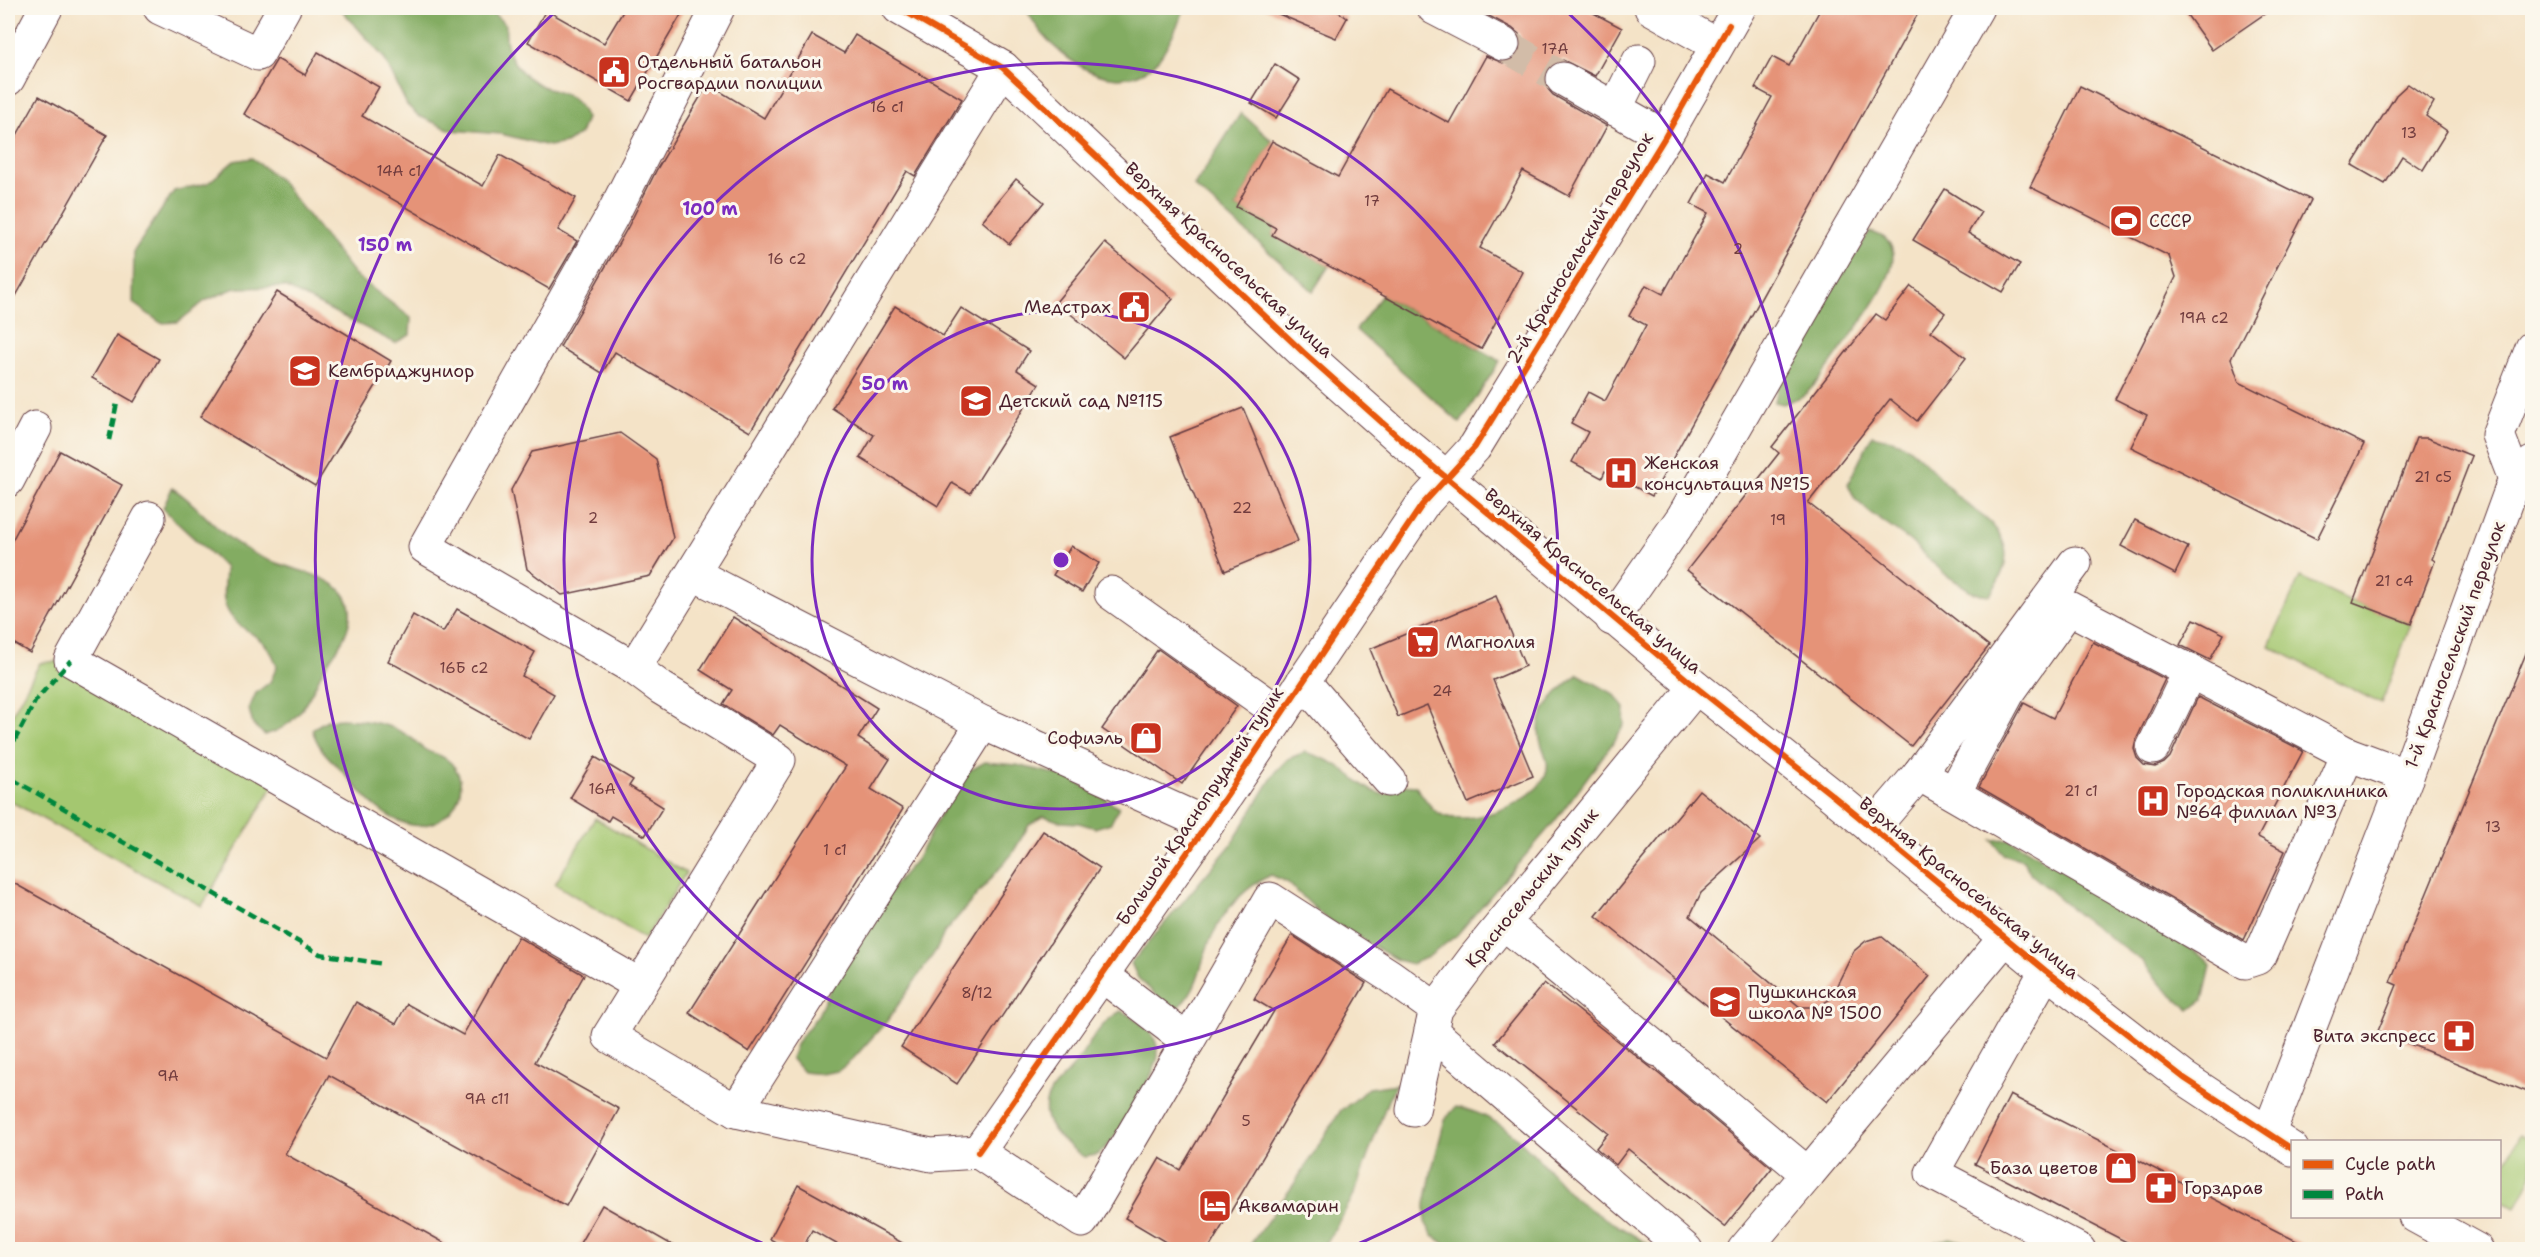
<svg xmlns="http://www.w3.org/2000/svg" width="2540" height="1257" viewBox="0 0 2540 1257" font-family="'Shantell Sans',sans-serif">
	<rect width="100%" height="100%" fill="#fbf7ec"/>
	<filter id="ink" filterUnits="userSpaceOnUse"><feTurbulence type="fractalNoise" baseFrequency=".0167" numOctaves="2"/><feDisplacementMap in="SourceGraphic" scale="12" xChannelSelector="R" yChannelSelector="G"/><feConvolveMatrix kernelMatrix="1 2 1 2 8 2 1 2 1" color-interpolation-filters="sRGB"/></filter>
	<filter id="wash" filterUnits="userSpaceOnUse"><feTurbulence type="fractalNoise" baseFrequency=".008" numOctaves="4" result="noise"/><feDisplacementMap in="SourceGraphic" scale="24" xChannelSelector="R" yChannelSelector="G"/><feGaussianBlur stdDeviation="1.35" result="paint"/><feColorMatrix in="noise" values="0 0 0 0 0 0 0 0 0 0 0 0 0 0 0 0 0 1.4 0 .05"/><feComposite in="paint" operator="in"/></filter>
	<g filter="url(#wash)">
		<rect width="100%" height="100%" fill="#f4e3c7"/>
		<g fill="#a4c770" stroke="#77734e" stroke-width="1.5">
			<path d="M2300,577L2353,602L2411,624L2381,704L2269,646Z"/>
			<path d="M71,660L278,778L202,906L8,800V722L40,663Z"/>
			<path d="M595,818L686,873L645,939L555,884Z"/>
			<path d="M2520,1134L2532,1140V1175L2516,1208L2500,1201V1174Z"/>
		</g>
		<g fill="#83ac62" stroke="#666646" stroke-width="1.5">
			<path d="M340,8H487L506,25C503,55 519,76 546,88C557,92 568,94 576,102C581,106 583,113 586,118L580,134L566,143L549,146L501,134L451,130L419,116L407,105L384,58Z"/>
			<path d="M1026,8H1185C1179,22 1164,58 1151,67C1107,101 1044,48 1026,8Z"/>
			<path d="M1241,113L1272,141L1236,207L1276,228L1272,235L1329,266L1313,291L1194,186Z"/>
			<path d="M252,158L280,180L355,275L411,318L410,335L395,343L285,287L235,288L205,301L178,322L161,323L133,303L134,251L174,191L208,183L234,161Z"/>
			<path d="M1869,232C1928,243 1861,321 1845,344C1833,360 1820,382 1804,395C1798,399 1790,401 1783,404L1775,402L1778,385L1830,292L1860,248Z"/>
			<path d="M1382,295L1500,361L1460,423L1356,330Z"/>
			<path d="M1872,435C1885,438 1900,441 1910,449C1927,462 1941,480 1956,495C1974,512 1998,521 2005,548C2009,565 1998,581 1990,595L1974,593L1946,575L1910,541L1869,512L1855,499L1848,484Z"/>
			<path d="M172,488C196,502 212,528 238,544C248,551 260,557 271,561C304,574 365,579 347,630C342,646 329,659 321,674C307,702 298,726 265,735L253,725L249,709L256,693L270,682L277,667C267,630 238,636 226,607C221,596 225,580 225,568C205,546 182,530 163,508Z"/>
			<path d="M1578,674L1614,694L1625,708L1624,725L1615,740L1555,821L1457,935L1428,957L1412,964L1397,960L1324,917L1287,882L1271,875C1245,887 1226,908 1213,934C1197,966 1204,984 1174,1012L1138,978L1131,963L1231,845L1276,771L1288,759L1305,752C1318,756 1330,760 1341,768C1359,780 1362,789 1385,795L1399,785L1416,786C1422,794 1431,810 1440,814C1467,828 1533,804 1545,776C1550,764 1546,757 1542,746C1530,714 1556,692 1578,674Z"/>
			<path d="M345,719C368,721 390,723 410,737C415,740 419,746 424,749C434,756 440,752 451,763C478,792 443,834 407,824C379,816 362,793 344,773C329,757 319,751 312,729L327,720Z"/>
			<path d="M985,762L1017,765L1068,777L1119,807L1111,823L1095,828L1079,823L1061,822L1044,816L1029,825L1012,854L944,933L937,949L887,1021L852,1060L838,1071L821,1074L803,1072L791,1058L797,1042L818,1015L840,967L894,885L916,860L949,798L969,771Z"/>
			<path d="M2009,839L2153,923L2208,961L2211,966L2203,1000L2190,1010L2164,988L2142,961L2080,916L2031,874L2023,860L2003,854L1992,840Z"/>
			<path d="M1121,1011C1138,1019 1159,1034 1158,1055C1157,1072 1113,1146 1098,1154C1094,1156 1088,1156 1084,1157C1061,1141 1030,1118 1054,1087C1061,1079 1070,1072 1076,1063C1090,1044 1100,1022 1121,1011Z"/>
			<path d="M1397,1084L1388,1100L1353,1197L1323,1249H1247L1294,1184L1341,1110L1355,1100L1368,1088Z"/>
			<path d="M1456,1107C1500,1115 1526,1145 1555,1177C1562,1184 1569,1194 1577,1200C1602,1219 1630,1231 1655,1249H1453L1433,1236L1425,1222V1204L1432,1169L1445,1119Z"/>
			<path d="M1950,1238L1966,1243L1970,1249H1926L1934,1242Z"/>
		</g>
		<g id="blocks">
			<g fill="#e59378">
				<path d="M625,8H685L631,101L528,42L546,10L604,43Z"/>
				<path d="M1264,8H1333L1347,18L1336,38Z"/>
				<path d="M1474,8H1584L1622,28L1595,76L1563,60L1553,63L1546,70L1544,80L1547,88L1553,95L1607,126L1569,196L1523,171L1480,248L1523,272L1481,349L1272,235L1276,228L1236,207L1272,141L1338,177L1387,89L1449,123L1486,56L1503,63L1513,60L1519,53L1522,44L1519,34L1512,28Z"/>
				<path d="M1821,8H1921L1652,496L1605,471L1602,478L1572,462L1588,432L1571,423L1588,392L1605,401L1646,325L1629,316L1646,285L1663,294L1708,213L1691,204L1708,173L1725,182L1772,97L1755,88L1772,57L1789,66Z"/>
				<path d="M2182,8H2273L2212,50Z"/>
				<path d="M812,35L844,53L855,35L962,99L915,176L907,171L750,432L615,352L602,373L560,347L628,227L657,169L708,84L764,118Z"/>
				<path d="M318,52L379,87L362,116L483,186L500,155L576,198L558,230L577,241L549,289L244,114L277,59L305,75Z"/>
				<path d="M1275,64L1300,80L1276,118L1251,103Z"/>
				<path d="M2408,84L2434,102L2426,116L2447,131L2423,170L2402,156L2385,184L2352,165L2396,95Z"/>
				<path d="M2080,86L2311,200L2231,359L2239,382L2364,444L2317,539L2131,447L2147,415L2115,399L2176,277L2169,256L2030,187Z"/>
				<path d="M39,96L107,135L8,310V151Z"/>
				<path d="M1016,179L1044,202L1009,244L982,221Z"/>
				<path d="M1945,189L1981,212L1968,233L2020,264L2003,292L1913,240Z"/>
				<path d="M1105,243L1173,299L1124,358L1056,302Z"/>
				<path d="M1911,286L1945,313L1931,331L1966,358L1917,421L1890,399L1808,503L1989,646L1911,746L1687,570L1779,453L1772,447L1876,314L1885,320Z"/>
				<path d="M277,292L391,361L315,486L200,417Z"/>
				<path d="M895,306L943,336L961,308L1029,351L1017,370L1039,384L970,493L952,483L938,506L860,458L874,435L832,408Z"/>
				<path d="M117,335L159,359L134,402L92,378Z"/>
				<path d="M1243,408L1298,541L1225,571L1170,437Z"/>
				<path d="M620,433L656,459L673,538L650,576L562,595L527,569L511,490L532,452Z"/>
				<path d="M2416,438H2427L2472,456L2432,559L2435,561L2411,624L2353,602Z"/>
				<path d="M60,451L122,485L30,653L8,640V548Z"/>
				<path d="M2135,520L2188,547L2175,574L2121,546Z"/>
				<path d="M1071,546L1099,563L1082,592L1053,575Z"/>
				<path d="M1496,596L1525,666L1493,680L1533,776L1468,803L1427,705L1398,717L1370,649Z"/>
				<path d="M457,609L535,652L522,676L554,694L529,739L388,661L413,615L443,632Z"/>
				<path d="M733,617L877,708L858,738L890,759L871,789L903,809L749,1052L689,1013L846,766L780,725L773,735L723,704L732,690L700,670Z"/>
				<path d="M2194,619L2224,634L2210,660L2180,645Z"/>
				<path d="M2532,639V1094L2378,1031L2397,985L2390,982Z"/>
				<path d="M2093,642L2165,679L2136,740L2134,749L2137,758L2144,765L2155,767L2164,763L2170,757L2198,697L2303,751L2258,837L2285,851L2244,940L1979,787L2024,703L2053,718Z"/>
				<path d="M1158,649L1237,706L1182,784L1102,729Z"/>
				<path d="M595,757L633,780L629,786L663,807L645,836L611,816L608,821L570,798Z"/>
				<path d="M1699,790L1760,839L1701,893L1690,916L1800,1007H1818L1830,999L1854,951L1866,941L1881,936L1930,976L1827,1102L1596,916Z"/>
				<path d="M1043,831L1100,868L957,1084L901,1047Z"/>
				<path d="M8,880L326,1057L356,1002L396,1024L407,1004L463,1035L518,937L584,975L535,1062L619,1109L566,1206L329,1075L285,1154L457,1250H8Z"/>
				<path d="M1292,935L1366,983L1208,1250H1179L1125,1218L1160,1158L1180,1170L1274,1011L1254,999Z"/>
				<path d="M1544,983L1659,1074L1772,1168L1725,1227L1628,1149L1616,1165L1596,1148L1608,1133L1495,1043Z"/>
				<path d="M2010,1095L2314,1250H2142L2033,1194L1975,1164Z"/>
				<path d="M798,1185L915,1250H847L812,1230L802,1250H789L770,1239Z"/>
				<path d="M602,1205L681,1250H576Z"/>
			</g>
		</g>
	</g>
	<g filter="url(#ink)">
		<use href="#blocks" fill-opacity="0" stroke="#643c42" stroke-width="1.5"/>
		<g fill="none" stroke-linecap="round" stroke-linejoin="round">
			<path stroke="#d2bca8" stroke-width="33" stroke-dasharray="33 16" stroke-linecap="butt" d="M1503,44L1563,79"/>
			<defs>
				<g id="minor">
					<path d="M160,8L258,54L284,8"/>
					<path d="M718,8L611,218L425,547L634,668L661,688L779,760L609,1036L736,1111L931,1155L978,1152L1082,1221L1188,1041"/>
					<path d="M899,8L1003,68L1303,352L1405,443L1696,687L1832,795L2046,971L2184,1078L2292,1149"/>
					<path d="M1434,8L1503,44"/>
					<path d="M1651,8L1717,45"/>
					<path d="M8,79L46,8"/>
					<path d="M1563,79L1665,137"/>
					<path d="M1615,109L1639,61"/>
					<path d="M2515,479L2498,435L2532,348"/>
					<path d="M8,480L35,428"/>
					<path d="M149,518L71,660L640,985"/>
					<path d="M694,574L983,723L1189,816L1208,823"/>
					<path d="M1111,593L1281,714"/>
					<path d="M1612,619L1683,517L1977,8"/>
					<path d="M634,668L1003,68"/>
					<path d="M1303,681L1389,780"/>
					<path d="M2153,748L2190,671"/>
					<path d="M1919,774L2245,962L2257,958L2261,954L2348,754L2407,776"/>
					<path d="M1954,793L2008,693L2069,608L2348,754"/>
					<path d="M1872,829L1919,774L2075,563"/>
					<path d="M1504,923L1658,1050"/>
					<path d="M2046,971L1932,1173L2079,1250"/>
					<path d="M1102,975L1188,1041L1270,899L1390,976L1436,1009"/>
					<path d="M1431,1031L1686,1250"/>
					<path d="M1671,1060L1808,1174L2005,938"/>
					<path d="M1413,1110L1436,1009L1475,957L1696,687"/>
					<path d="M736,1111L983,723"/>
					<path d="M2268,1135L2407,776L2515,479L2532,463"/>
					<path d="M978,1152L1208,823L1422,505L1475,447L1665,137L1739,8"/>
					<path d="M2415,1216L2477,1250"/>
					<path d="M1744,1250L1808,1174"/>
				</g>
			</defs>
			<use href="#minor" stroke="#643c42" stroke-width="35"/>
			<use href="#minor" stroke="#fff" stroke-width="33"/>
			<g stroke="#00873e" stroke-width="4.5" stroke-dasharray="9 4.5" stroke-linecap="butt">
				<path d="M109,440L117,403"/>
				<path d="M8,753L36,700L71,660"/>
				<path d="M8,767L12,779L320,954L384,964"/>
			</g>
			<defs>
				<g id="cycleway">
					<path d="M899,8L1003,68L1303,352L1405,443L1696,687L1832,795L2046,971L2184,1078L2292,1149"/>
					<path d="M978,1152L1208,823L1422,505L1475,447L1665,137L1729,25"/>
				</g>
			</defs>
			<use href="#cycleway" stroke="#fbf7ec" stroke-width="10"/>
			<use href="#cycleway" stroke="#e8590c" stroke-width="6"/>
		</g>
	</g>
	<g fill="none" stroke="#7b2cbf" stroke-width="3">
		<circle cx="1061" cy="560" r="249"/>
		<circle cx="1061" cy="560" r="497"/>
		<path d="M776 1249A746 746 0 0 1 557 10M1565 10A746 746 0 0 1 1346 1249"/>
	</g>
	<defs>
		<symbol id="civic-square" viewBox="-11 -11 22 22"><rect x="-9" y="-9" width="18" height="18" rx="4" fill="#c8321e" stroke="#fbf7ec"/><path d="M-.6-6.5H3V-4.5H.6V-3L4-1V1h2V6H-6V1h2V-1L-.6-3ZM-1.2 2.5V6h2.4V2.5Z" fill="#fff"/></symbol>
		<symbol id="stadium-square" viewBox="-11 -11 22 22"><rect x="-9" y="-9" width="18" height="18" rx="4" fill="#c8321e" stroke="#fbf7ec"/><path d="M0-5a6.5 5 0 1 0 0 10a6.5 5 0 1 0 0-10ZM-3.5-1.8h7v3.6h-7Z" fill="#fff"/></symbol>
		<symbol id="school-square" viewBox="-11 -11 22 22"><rect x="-9" y="-9" width="18" height="18" rx="4" fill="#c8321e" stroke="#fbf7ec"/><path d="M0-5L7-2L0 1L-7-2ZM-4 1L0 2.5L4 1V4Q0 6-4 4Z" fill="#fff"/></symbol>
		<symbol id="hospital-square" viewBox="-11 -11 22 22"><rect x="-9" y="-9" width="18" height="18" rx="4" fill="#c8321e" stroke="#fbf7ec"/><path d="M-5-5h3v3.5h4V-5h3V5h-3V1.5h-4V5h-3Z" fill="#fff"/></symbol>
		<symbol id="supermarket-square" viewBox="-11 -11 22 22"><rect x="-9" y="-9" width="18" height="18" rx="4" fill="#c8321e" stroke="#fbf7ec"/><path d="M-6-5.5h2.5l.6 2H6L4.5 2H-2.5L-4.4-4H-6ZM-1.5 3.2a1.3 1.3 0 1 0 .1 0ZM3 3.2a1.3 1.3 0 1 0 .1 0Z" fill="#fff"/></symbol>
		<symbol id="shop-square" viewBox="-11 -11 22 22"><rect x="-9" y="-9" width="18" height="18" rx="4" fill="#c8321e" stroke="#fbf7ec"/><path d="M-5-2.5h2.3a2.7 3.5 0 0 1 5.4 0H5L5.5 6h-11ZM-1.5-2.5h3a1.5 2.3 0 0 0-3 0Z" fill="#fff"/></symbol>
		<symbol id="pharmacy-square" viewBox="-11 -11 22 22"><rect x="-9" y="-9" width="18" height="18" rx="4" fill="#c8321e" stroke="#fbf7ec"/><path d="M-2-6h4v4h4v4h-4v4h-4v-4h-4v-4h4Z" fill="#fff"/></symbol>
		<symbol id="hotel-square" viewBox="-11 -11 22 22"><rect x="-9" y="-9" width="18" height="18" rx="4" fill="#c8321e" stroke="#fbf7ec"/><path d="M-6-4.5h1.5V1H6V5H4.5V3h-9V5H-6ZM-4 0a1.8 1.8 0 1 1 3.6 0ZM.5 0V-2.5h3Q6-2.5 6 0Z" fill="#fff"/></symbol>
	</defs>
	<g fill-rule="evenodd">
		<use href="#civic-square" x="595" y="53" width="38" height="38"/>
		<use href="#stadium-square" x="2107" y="202" width="38" height="38"/>
		<use href="#civic-square" x="1115" y="288" width="38" height="38"/>
		<use href="#school-square" x="286" y="352" width="38" height="38"/>
		<use href="#school-square" x="957" y="382" width="38" height="38"/>
		<use href="#hospital-square" x="1602" y="454" width="38" height="38"/>
		<use href="#supermarket-square" x="1404" y="623" width="38" height="38"/>
		<use href="#shop-square" x="1127" y="719" width="38" height="38"/>
		<use href="#hospital-square" x="2134" y="782" width="38" height="38"/>
		<use href="#school-square" x="1706" y="983" width="38" height="38"/>
		<use href="#pharmacy-square" x="2440" y="1017" width="38" height="38"/>
		<use href="#shop-square" x="2102" y="1149" width="38" height="38"/>
		<use href="#pharmacy-square" x="2142" y="1169" width="38" height="38"/>
		<use href="#hotel-square" x="1196" y="1187" width="38" height="38"/>
	</g>
	<g text-anchor="middle" dominant-baseline="central" stroke-width="6" stroke-linejoin="round" paint-order="stroke">
		<g font-size="15" fill="#713c3e">
			<text x="1555" y="49">17А</text>
			<text x="887" y="107">16 с1</text>
			<text x="2409" y="133">13</text>
			<text x="399" y="171">14А с1</text>
			<text x="1372" y="201">17</text>
			<text x="1738" y="249">2</text>
			<text x="787" y="259">16 с2</text>
			<text x="2204" y="318">19А с2</text>
			<text x="2433" y="477">21 c5</text>
			<text x="1242" y="508">22</text>
			<text x="593" y="518">2</text>
			<text x="1778" y="520">19</text>
			<text x="2394" y="581">21 c4</text>
			<text x="464" y="668">16Б с2</text>
			<text x="1442" y="691">24</text>
			<text x="602" y="789">16А</text>
			<text x="2081" y="791">21 с1</text>
			<text x="2493" y="827">13</text>
			<text x="835" y="850">1 с1</text>
			<text x="977" y="993">8/12</text>
			<text x="168" y="1076">9А</text>
			<text x="487" y="1099">9A c11</text>
			<text x="1246" y="1121">5</text>
		</g>
		<g font-size="18" fill="#4a1f2b" stroke="#fbf7ec" text-anchor="start">
			<text x="637" y="62">Отдельный батальон<tspan x="637" dy="21">Росгвардии полиции</tspan></text>
			<text x="2149" y="221">СССР</text>
			<text x="1111" y="307" text-anchor="end">Медстрах</text>
			<text x="328" y="371">Кембриджуниор</text>
			<text x="999" y="401">Детский сад №115</text>
			<text x="1644" y="463">Женская<tspan x="1644" dy="21">консультация №15</tspan></text>
			<text x="1446" y="642">Магнолия</text>
			<text x="1123" y="738" text-anchor="end">Софиэль</text>
			<text x="2176" y="791">Городская поликлиника<tspan x="2176" dy="21">№64 филиал №3</tspan></text>
			<text x="1748" y="992">Пушкинская<tspan x="1748" dy="21">школа № 1500</tspan></text>
			<text x="2436" y="1036" text-anchor="end">Вита экспресс</text>
			<text x="2098" y="1168" text-anchor="end">База цветов</text>
			<text x="2184" y="1188">Горздрав</text>
			<text x="1238" y="1206">Аквамарин</text>
		</g>
		<g font-size="18" fill="#4a1f2b" stroke="#fbf7ec">
			<text transform="translate(1580 248) rotate(-59)">2-й Красносельский переулок</text>
			<text transform="translate(1229 260) rotate(43)">Верхняя Красносельская улица</text>
			<text transform="translate(1593 581) rotate(40)">Верхняя Красносельская улица</text>
			<text transform="translate(2455 645) rotate(-70)">1-й Красносельский переулок</text>
			<text transform="translate(1200 806) rotate(-56)">Большой Краснопрудный тупик</text>
			<text transform="translate(1532 888) rotate(-51)">Красносельский тупик</text>
			<text transform="translate(1969 888) rotate(39)">Верхняя Красносельская улица</text>
		</g>
	</g>
	<circle cx="1061" cy="560" r="9" fill="#7b2cbf" stroke="#fbf7ec" stroke-width="3"/>
	<g font-size="18" text-anchor="middle" font-weight="bold" fill="#7b2cbf" stroke="#fbf7ec" stroke-width="6" stroke-linejoin="round" paint-order="stroke">
		<text x="710" y="215">100 m</text>
		<text x="385" y="251">150 m</text>
		<text x="885" y="390">50 m</text>
	</g>
	<rect width="2540" height="1257" fill="none" stroke="#fbf7ec" stroke-width="30"/>
	<rect x="2291" y="1140" width="210" height="78" fill="#fbf7ec" stroke="#b4a19f" stroke-width="1.5"/>
	<rect x="2303" y="1160" width="30" height="9" fill="#e8590c" stroke="#b4a19f" stroke-width="1.5"/>
	<text x="2345" y="1170" font-size="18" fill="#4a1f2b">Cycle path</text>
	<rect x="2303" y="1190" width="30" height="9" fill="#00873e" stroke="#b4a19f" stroke-width="1.5"/>
	<text x="2345" y="1200" font-size="18" fill="#4a1f2b">Path</text>
</svg>
